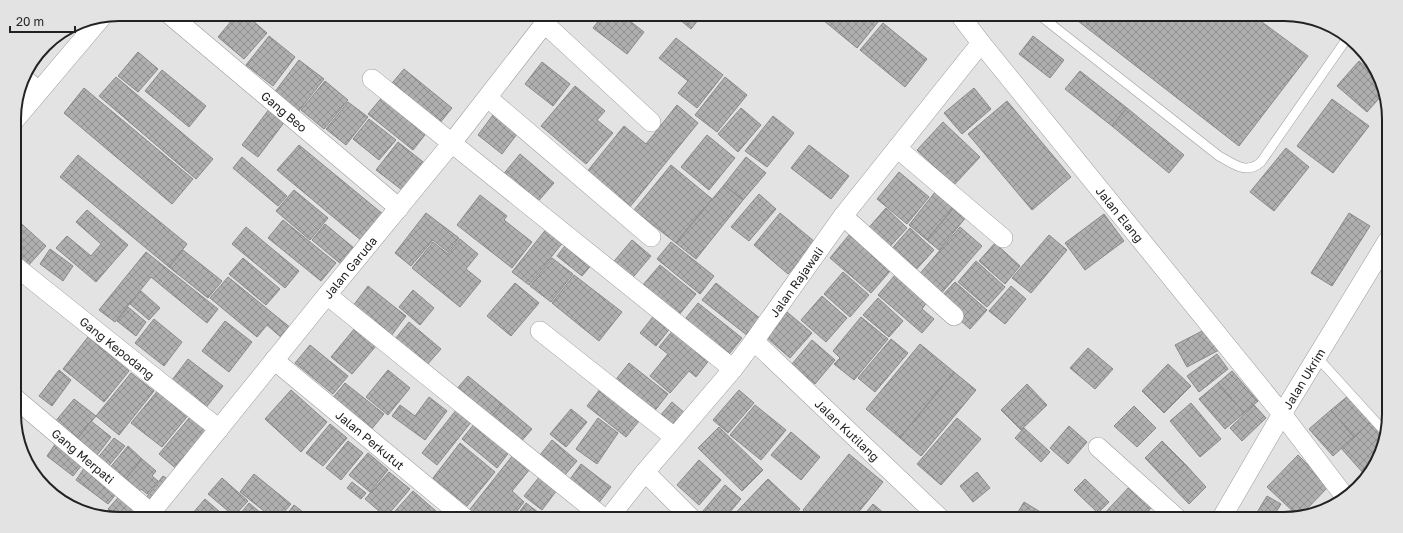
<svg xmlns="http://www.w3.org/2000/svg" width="1403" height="533" viewBox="0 0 1403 533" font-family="'Golos Text',sans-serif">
	<defs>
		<pattern id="building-cross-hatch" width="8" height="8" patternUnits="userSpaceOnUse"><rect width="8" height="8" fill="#afafb0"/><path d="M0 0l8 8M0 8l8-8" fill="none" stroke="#8e8e8f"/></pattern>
	</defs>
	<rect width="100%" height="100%" fill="#e3e3e4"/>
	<g fill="url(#building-cross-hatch)" stroke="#89898a">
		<path d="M195,14H210L204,21Z"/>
		<path d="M237,14H245L267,33L244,59L218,37Z"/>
		<path d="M604,14H621L644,32L627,54L593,28Z"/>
		<path d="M673,14H703L691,29Z"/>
		<path d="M829,14H868L878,22L857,48L823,20Z"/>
		<path d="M1069,14H1251L1308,56L1239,146Z"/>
		<path d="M883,23L927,59L905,87L860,50Z"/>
		<path d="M269,36L295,57L273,86L246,65Z"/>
		<path d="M1033,36L1064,60L1050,78L1019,54Z"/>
		<path d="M676,38L723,75L697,108L678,93L688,81L659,58Z"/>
		<path d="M138,52L158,69L138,92L118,76Z"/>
		<path d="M299,60L324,79L298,112L274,93Z"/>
		<path d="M1359,61L1375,75L1383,94L1367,112L1337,86Z"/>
		<path d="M542,62L570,84L553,106L525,84Z"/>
		<path d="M404,69L452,108L435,129L387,89Z"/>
		<path d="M162,70L206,106L189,127L145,91Z"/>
		<path d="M1080,71L1127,108L1112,126L1065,89Z"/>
		<path d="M116,77L213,159L196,179L99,96Z"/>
		<path d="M725,77L747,95L717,132L695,115Z"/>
		<path d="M325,81L348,100L324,129L301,110Z"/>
		<path d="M21,86L29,93L15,110Z"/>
		<path d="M575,86L605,111L597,120L613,133L586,164L541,126Z"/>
		<path d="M84,88L193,179L172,204L64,113Z"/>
		<path d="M974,88L991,109L962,134L944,113Z"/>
		<path d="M384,95L428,131L413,150L368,114Z"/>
		<path d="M1332,99L1369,126L1333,173L1297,146Z"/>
		<path d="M1007,101L1071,177L1032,210L968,134Z"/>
		<path d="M348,102L368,117L346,145L326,129Z"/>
		<path d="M677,105L698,123L629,208L586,173L624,126L646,144Z"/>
		<path d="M270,108L286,120L258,157L242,145Z"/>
		<path d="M741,108L761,125L738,152L718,134Z"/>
		<path d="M1127,108L1184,155L1169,173L1112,126Z"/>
		<path d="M493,115L517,134L502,154L478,135Z"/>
		<path d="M773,116L794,133L767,167L745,151Z"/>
		<path d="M369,119L396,140L379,160L353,139Z"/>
		<path d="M943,122L980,157L954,185L917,150Z"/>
		<path d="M707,135L735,158L709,190L681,167Z"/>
		<path d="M398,142L427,165L406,193L376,170Z"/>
		<path d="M299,145L384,215L362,241L277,170Z"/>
		<path d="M809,145L849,176L831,199L791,168Z"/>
		<path d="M1286,148L1309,167L1274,211L1250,192Z"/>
		<path d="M520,154L554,183L534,206L501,177Z"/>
		<path d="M78,155L187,244L169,267L60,177Z"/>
		<path d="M242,157L287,196L278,206L233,168Z"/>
		<path d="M746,157L766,173L743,200L724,185Z"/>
		<path d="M671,165L712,199L676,243L634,210Z"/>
		<path d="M899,172L929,197L907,224L877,199Z"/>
		<path d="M724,185L743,200L696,259L676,243Z"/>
		<path d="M294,190L328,218L310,240L276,211Z"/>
		<path d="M936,191L955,206L927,240L909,225Z"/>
		<path d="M759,194L776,209L749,241L731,227Z"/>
		<path d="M480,195L507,216L504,220L532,242L512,268L457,225Z"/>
		<path d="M955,206L967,216L939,250L927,240Z"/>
		<path d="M886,208L907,228L885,252L864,233Z"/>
		<path d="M87,210L128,245L96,282L56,248L67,236L91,256L101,244L76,222Z"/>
		<path d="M426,213L459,238L448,252L433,240L411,266L395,253Z"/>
		<path d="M780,213L815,242L788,274L754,245Z"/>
		<path d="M1349,213L1370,226L1332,286L1311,273Z"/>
		<path d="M1104,214L1124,241L1085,270L1065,243Z"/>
		<path d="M15,218L46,246L26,268L15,259Z"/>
		<path d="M283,220L336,263L321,281L268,238Z"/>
		<path d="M325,224L354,248L341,264L312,240Z"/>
		<path d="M246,227L299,271L285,288L232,244Z"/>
		<path d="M960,227L982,246L939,296L917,277Z"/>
		<path d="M547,228L564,241L529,285L512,272Z"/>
		<path d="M910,228L934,250L912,274L888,253Z"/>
		<path d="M849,235L891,270L871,293L830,258Z"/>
		<path d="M1049,235L1067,250L1031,293L1012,278Z"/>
		<path d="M460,239L478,254L466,269L481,281L460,307L412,268L433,242L448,254Z"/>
		<path d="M632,240L651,256L629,282L610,266Z"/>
		<path d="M568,242L593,263L582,276L557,256Z"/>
		<path d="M671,242L714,276L700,294L657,259Z"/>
		<path d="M995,243L1020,266L1005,284L979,261Z"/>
		<path d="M50,249L73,266L63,281L40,264Z"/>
		<path d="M183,250L222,281L208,298L169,267Z"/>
		<path d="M146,252L218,309L207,323L151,277L115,322L99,310Z"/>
		<path d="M243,258L280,289L266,305L229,274Z"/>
		<path d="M552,258L573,274L551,302L530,286Z"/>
		<path d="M976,261L1005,287L987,307L958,282Z"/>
		<path d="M660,265L696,294L678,316L642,286Z"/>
		<path d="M843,272L869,295L850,317L824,294Z"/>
		<path d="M574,275L622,312L599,341L552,303Z"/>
		<path d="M895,275L927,302L922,309L934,319L922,333L878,295Z"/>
		<path d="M228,277L292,329L283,339L267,325L257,337L210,298Z"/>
		<path d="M955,282L987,310L970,329L938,300Z"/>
		<path d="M515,283L539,303L511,336L487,316Z"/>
		<path d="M716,283L762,320L748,336L702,300Z"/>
		<path d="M368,286L406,316L391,336L353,306Z"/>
		<path d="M1011,286L1026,299L1005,324L989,311Z"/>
		<path d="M413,290L434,308L420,325L399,307Z"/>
		<path d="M141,291L160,308L149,320L130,304Z"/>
		<path d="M822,296L847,318L826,342L801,320Z"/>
		<path d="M878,298L903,321L889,337L863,315Z"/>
		<path d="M698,303L742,338L726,358L682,323Z"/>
		<path d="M128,307L146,322L136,336L117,321Z"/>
		<path d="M787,312L812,333L790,358L766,337Z"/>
		<path d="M656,313L672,326L656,346L640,333Z"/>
		<path d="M861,317L888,339L854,380L834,364L840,358L833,351Z"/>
		<path d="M154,319L182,342L164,366L135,343Z"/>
		<path d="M225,321L252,342L229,372L202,351Z"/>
		<path d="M409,322L441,349L426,366L395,339Z"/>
		<path d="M355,328L376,346L352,374L331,357Z"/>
		<path d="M1208,328L1219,350L1187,367L1175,345Z"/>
		<path d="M674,329L710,359L696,377L689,371L670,393L650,376L668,354L659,347Z"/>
		<path d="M88,337L129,371L104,402L63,369Z"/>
		<path d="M891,339L908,353L875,392L858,378Z"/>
		<path d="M812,340L835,360L815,384L792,364Z"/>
		<path d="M920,344L954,372L900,438L866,409Z"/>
		<path d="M310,345L348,376L333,394L295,363Z"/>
		<path d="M1088,348L1113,369L1095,389L1070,368Z"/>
		<path d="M1217,354L1228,369L1199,392L1187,376Z"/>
		<path d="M188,359L223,386L204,410L169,384Z"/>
		<path d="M629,363L668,394L653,413L614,382Z"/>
		<path d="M1168,364L1191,386L1164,413L1142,391Z"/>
		<path d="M59,370L71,380L52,406L39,396Z"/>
		<path d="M388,370L410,388L388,415L366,397Z"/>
		<path d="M1232,371L1258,401L1244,413L1218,383Z"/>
		<path d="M954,372L976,390L921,456L900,438Z"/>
		<path d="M131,373L154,391L119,435L96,416Z"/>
		<path d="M468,376L502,404L490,419L455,391Z"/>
		<path d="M345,383L384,414L370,431L331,400Z"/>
		<path d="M1218,383L1244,413L1225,429L1199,399Z"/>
		<path d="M604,384L644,415L626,437L587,406Z"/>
		<path d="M1027,384L1047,405L1021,430L1001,410Z"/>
		<path d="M160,388L190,413L162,447L131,423Z"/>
		<path d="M291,390L327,422L301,452L265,419Z"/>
		<path d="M739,390L754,403L728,433L713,420Z"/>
		<path d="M1348,396L1371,422L1354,437L1331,410Z"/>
		<path d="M429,397L447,411L425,440L392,416L400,405L415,416Z"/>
		<path d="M74,399L96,416L76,440L54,423Z"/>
		<path d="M672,402L686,414L674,430L659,417Z"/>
		<path d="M1191,403L1221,439L1200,457L1170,421Z"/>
		<path d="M502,404L532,429L519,444L490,419Z"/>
		<path d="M755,405L786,430L761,460L730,435Z"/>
		<path d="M1254,405L1266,418L1242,441L1230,428Z"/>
		<path d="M1134,406L1156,428L1137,447L1114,426Z"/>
		<path d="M457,409L472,421L437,465L422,453Z"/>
		<path d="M571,409L587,422L566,447L550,434Z"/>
		<path d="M1331,410L1354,437L1333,456L1309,429Z"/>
		<path d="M190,417L210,434L179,471L159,454Z"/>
		<path d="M598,418L618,433L597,464L576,449Z"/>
		<path d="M957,418L981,439L941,485L917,464Z"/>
		<path d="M91,421L111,437L94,459L74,443Z"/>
		<path d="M1371,422L1385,438L1383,448L1364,474L1341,448Z"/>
		<path d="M475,423L510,451L497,468L462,439Z"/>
		<path d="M330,424L347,438L323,466L306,453Z"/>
		<path d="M1069,426L1087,442L1068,464L1050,448Z"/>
		<path d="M719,427L763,470L742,491L698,448Z"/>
		<path d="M1024,428L1050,452L1041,462L1015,438Z"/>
		<path d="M791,432L820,457L801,480L771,455Z"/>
		<path d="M114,438L125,446L106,469L96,460Z"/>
		<path d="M58,440L85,461L73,476L47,456Z"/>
		<path d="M552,440L577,461L564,476L540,455Z"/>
		<path d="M348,441L363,453L341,480L326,468Z"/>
		<path d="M1162,441L1185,464L1167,481L1145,458Z"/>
		<path d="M460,443L495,472L467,506L433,478Z"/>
		<path d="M128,446L142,459L123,482L108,470Z"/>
		<path d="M368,453L388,470L370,492L349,475Z"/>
		<path d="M849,454L883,482L853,519H813L803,510Z"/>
		<path d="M513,455L530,469L512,491L524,502L511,519H475L467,513Z"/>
		<path d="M1298,455L1329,486L1301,515L1298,516L1267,487Z"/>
		<path d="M142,459L156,471L152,476L158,481L147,494L141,489L137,494L123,482Z"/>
		<path d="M699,460L721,480L699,505L677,485Z"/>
		<path d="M87,464L120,489L108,504L76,480Z"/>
		<path d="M581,464L611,487L597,505L568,482Z"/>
		<path d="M1185,464L1206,487L1189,504L1167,481Z"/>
		<path d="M389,472L410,489L386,517L365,499Z"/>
		<path d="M977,472L990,488L973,502L960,486Z"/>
		<path d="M254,474L291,504L278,519H274L240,492Z"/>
		<path d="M163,476L172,482L152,507L144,500Z"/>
		<path d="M540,476L557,490L542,510L524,496Z"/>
		<path d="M222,478L248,501L234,516L208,494Z"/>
		<path d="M768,479L800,509L790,519H760L744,504Z"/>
		<path d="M1085,479L1109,502L1098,513L1074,490Z"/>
		<path d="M352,482L366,493L361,499L347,488Z"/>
		<path d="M725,485L741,499L724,519H712L703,511Z"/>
		<path d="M1131,485L1153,506L1141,519H1106L1102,516Z"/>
		<path d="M413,491L437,512L431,519H388Z"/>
		<path d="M123,492L144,509L136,519H120L108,509Z"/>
		<path d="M1267,496L1281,504L1272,519H1253Z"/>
		<path d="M205,499L228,519H197L192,514Z"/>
		<path d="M1024,502L1047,516L1046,519H1014Z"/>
		<path d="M249,503L268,519H236Z"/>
		<path d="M526,503L547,519H514Z"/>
		<path d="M744,504L760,519H730Z"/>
		<path d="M873,504L891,519H860Z"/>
		<path d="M294,505L312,519H283Z"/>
	</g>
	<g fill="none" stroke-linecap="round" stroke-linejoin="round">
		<defs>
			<g id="lane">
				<path d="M1038,14L1219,156C1234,164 1246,175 1261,162L1346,40"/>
				<path d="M1317,357L1386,433"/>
			</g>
			<g id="street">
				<path id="s1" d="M169,14L399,208"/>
				<path id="s2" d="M959,14L981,43L1282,414L1346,498"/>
				<path d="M544,23L651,122"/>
				<path d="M23,78L39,91"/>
				<path d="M372,79L733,369"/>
				<path d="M488,98L651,237"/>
				<path d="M14,121L101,18"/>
				<path d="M897,148L1003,238"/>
				<path d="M843,216L954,316"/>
				<path id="s3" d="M15,266L219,429"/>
				<path d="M327,295L605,519"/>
				<path d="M540,331L674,437"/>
				<path id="s4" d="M754,341L941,519"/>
				<path id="s5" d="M274,360L466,519"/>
				<path id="s6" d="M16,399L151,513"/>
				<path d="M1098,447L1178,519"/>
				<path d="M645,472L692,519"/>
				<path id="s7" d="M146,519L327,295L451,144L552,14"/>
				<path id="s8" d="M608,519L645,472L733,369L754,341L843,216L981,43"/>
				<path id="s9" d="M1221,519L1282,414L1388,240"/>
			</g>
		</defs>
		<use href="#lane" stroke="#9b9b9c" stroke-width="10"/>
		<use href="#street" stroke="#9b9b9c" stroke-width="20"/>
		<use href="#lane" stroke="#fff" stroke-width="9"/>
		<use href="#street" stroke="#fff" stroke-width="19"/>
	</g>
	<g text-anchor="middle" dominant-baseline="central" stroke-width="3" stroke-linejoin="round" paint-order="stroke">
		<g font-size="12" fill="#222223" stroke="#e3e3e4">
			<text stroke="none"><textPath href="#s1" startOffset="151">Gang Beo</textPath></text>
			<text stroke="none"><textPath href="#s2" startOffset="257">Jalan Elang</textPath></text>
			<text stroke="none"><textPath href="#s7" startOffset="324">Jalan Garuda</textPath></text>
			<text stroke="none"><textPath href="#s8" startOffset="303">Jalan Rajawali</textPath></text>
			<text stroke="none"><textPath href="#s3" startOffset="131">Gang Kepodang</textPath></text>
			<text stroke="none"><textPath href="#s9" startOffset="163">Jalan Ukrim</textPath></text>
			<text stroke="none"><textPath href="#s4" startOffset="129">Jalan Kutilang</textPath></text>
			<text stroke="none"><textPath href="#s5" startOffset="125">Jalan Perkutut</textPath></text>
			<text stroke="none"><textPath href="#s6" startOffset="88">Gang Merpati</textPath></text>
		</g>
	</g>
	<path d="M0 0H1403V533H0ZM119 21H1284A98 98 0 0 1 1382 119V414A98 98 0 0 1 1284 512H119A98 98 0 0 1 21 414V119A98 98 0 0 1 119 21Z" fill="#e3e3e4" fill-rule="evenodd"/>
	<path fill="none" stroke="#222223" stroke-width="2" d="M119 21H1284A98 98 0 0 1 1382 119V414A98 98 0 0 1 1284 512H119A98 98 0 0 1 21 414V119A98 98 0 0 1 119 21Z"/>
	<path d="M10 26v6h65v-6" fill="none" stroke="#222223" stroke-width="2"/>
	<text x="16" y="26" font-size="12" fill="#222223" stroke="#e3e3e4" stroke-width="3" paint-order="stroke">20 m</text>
</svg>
